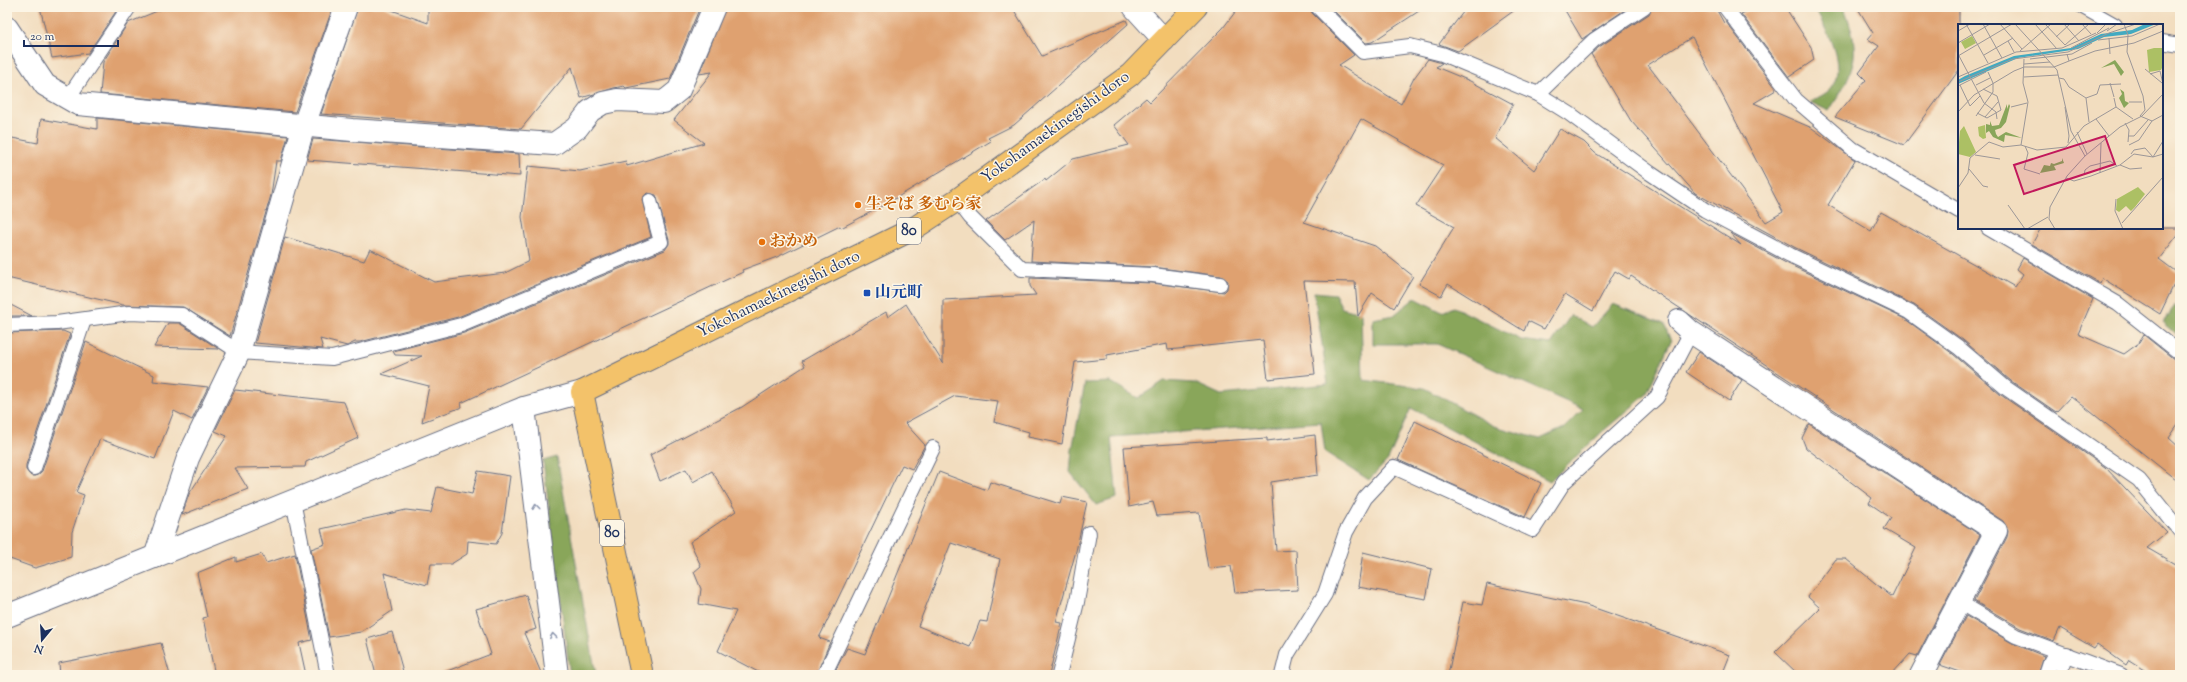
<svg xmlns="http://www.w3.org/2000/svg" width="2187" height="682" viewBox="0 0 2187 682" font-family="'Sorts Mill Goudy','Noto Serif JP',serif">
	<rect width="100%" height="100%" fill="#fcf5e5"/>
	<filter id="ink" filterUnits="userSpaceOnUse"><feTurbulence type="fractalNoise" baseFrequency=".025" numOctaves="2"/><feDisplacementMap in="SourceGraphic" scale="8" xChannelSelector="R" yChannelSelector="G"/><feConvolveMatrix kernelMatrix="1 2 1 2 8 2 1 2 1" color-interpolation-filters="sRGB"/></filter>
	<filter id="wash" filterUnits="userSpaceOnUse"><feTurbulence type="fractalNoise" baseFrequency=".012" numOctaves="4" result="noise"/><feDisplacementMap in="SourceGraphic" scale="16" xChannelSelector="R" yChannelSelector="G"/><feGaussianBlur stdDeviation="0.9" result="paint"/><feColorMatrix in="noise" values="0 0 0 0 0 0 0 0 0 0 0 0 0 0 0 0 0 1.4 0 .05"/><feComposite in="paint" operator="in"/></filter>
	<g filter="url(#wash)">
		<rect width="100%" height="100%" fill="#f2ddbf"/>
		<g fill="#89a65a" stroke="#526a5c">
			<path d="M1814,7H1844C1862,56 1856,68 1829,111L1810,102C1816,98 1827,94 1831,88C1848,66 1825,28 1814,7Z"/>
			<path d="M1314,292L1335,294L1342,308L1361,313L1363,380L1424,388L1494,426L1540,439L1564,428L1583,409L1437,344H1373V319L1394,315L1415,298L1442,312L1454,307L1521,340L1551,344L1571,315L1592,327L1613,304L1664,324L1671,341L1646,395L1602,432L1550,481L1411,408L1388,460L1369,480L1325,452L1321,422L1111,437L1117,498L1096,505L1070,472L1072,450L1085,383L1111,382L1138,398L1164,381L1195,383L1221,395L1328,384Z"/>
			<path d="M2175,306L2180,309V338L2162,322Z"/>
			<path d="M557,457L596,675H570L543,461Z"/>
		</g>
		<g id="blocks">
			<g fill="#dfa16f" fill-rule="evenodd">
				<path d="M40,7H119L88,53L52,58Z"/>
				<path d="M167,7H333L295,112L100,94L103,62L128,23Z"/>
				<path d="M358,7H383L428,23V7H700L670,79L626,88L624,86L614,88L581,98L572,67L521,129L321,114Z"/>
				<path d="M726,7H1012L1042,56L1126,20L1128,24L1014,125L988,138L991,141L886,204L841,228L840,226L777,257L742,270L743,272L461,403L462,407L422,422L429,386L381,374L422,356L395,355L393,351L464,333L665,250L669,244V240L656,195L647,193L642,199L651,237L458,317L360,342H355L347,346L320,339L323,349L255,343L285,237L364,261L370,249L434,282L505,273L529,261L522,217L528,166L580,171L626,161L627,166L704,143L674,120L712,72L699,74Z"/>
				<path d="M1239,7H1310L1312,13L1354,55L1339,65L1401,104L1414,78L1428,59L1442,63L1436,67L1470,81L1513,104L1495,138L1534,170L1560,129L1584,142L1595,153L1741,245L1730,233L1786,263L1905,319L1953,354L2001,395L2105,467L2167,532L2147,548L2180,567V675H2153L2129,660L2126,665L2097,644L2094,648L2060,628L2054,641L2020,628L1974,601L2007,537L2008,530L2003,521L1631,276L1629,279L1615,271L1593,311L1565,294L1544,329L1528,321L1524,331L1448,284L1441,296L1419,284L1454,227L1416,206L1443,165L1361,119L1304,222L1375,246L1413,276L1394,308L1372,293L1358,316L1355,282L1304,281L1315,374L1268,379L1263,340L1168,350L1167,344L1107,355V359L1075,362L1062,444L1028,437L1029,432L994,422L998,401L955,396L905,423L925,445L912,469L902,465L819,638L830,642L816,675H764L718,651L736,611L699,604L701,589L694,572L701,566L690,542L736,511L712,471L693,482L686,469L660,481L650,455L742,407L805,366L802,361L886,312L888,317L906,304L943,363V300L1036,295L1030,286V278L1152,283L1224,292L1227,289L1228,281L1221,276L1153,267L1031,261L1034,220L1005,240L986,221L1045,179L1046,181L1073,159L1129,145L1114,125L1146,98L1150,102L1223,28Z"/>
				<path d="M1330,7H1425L1372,42L1366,43Z"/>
				<path d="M1467,7H1519L1458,51L1439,44Z"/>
				<path d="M1563,7H1629L1582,39Z"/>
				<path d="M1652,7H1715L1724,23L1726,22L1775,87L1776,90L1754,103L1812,128L1855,160L1828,205L1871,231L1881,212L2015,287L2023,274L2017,269L2023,258L2093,299L2078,334L2124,354L2139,343L2144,335L2175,360L2180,361V422L2169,438L2180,448V483L2071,396L2056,412L2011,381L1963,340L1914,305L1794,247L1695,193L1631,121L1591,54L1599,47L1649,14ZM1692,37L1783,212L1766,222L1648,65Z"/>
				<path d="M1756,7H1785L1811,47L1814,60L1789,77L1741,14Z"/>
				<path d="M1857,7H1959V70L1904,145L1835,117L1866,80L1859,73L1879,46L1868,39L1873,33Z"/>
				<path d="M97,118L288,136L281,161H276L271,195L230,336L183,307L123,305L7,278V137L38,143L41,119L97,129Z"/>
				<path d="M313,139L519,154L520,176L307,160Z"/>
				<path d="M2041,228H2180V232L2159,259L2179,274L2160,314L2102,278L2100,283L2032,244Z"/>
				<path d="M7,303L32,316H7Z"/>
				<path d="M168,323H179L219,349L154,347Z"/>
				<path d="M63,331L70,334L26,465V470L31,476H36L42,471L86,342L154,375L153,381L208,387L192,420L174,411L155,459L100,439L76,492L84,495L72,532L71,557L35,568L7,558V333Z"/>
				<path d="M1699,352L1742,380L1729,401L1686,372Z"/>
				<path d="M235,390L344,402L358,438L306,462L305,467L235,468L248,489L182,515L189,494L227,436L215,431Z"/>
				<path d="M1415,421L1541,483L1525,517L1398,460Z"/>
				<path d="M1809,424L1980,535L1917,656L1910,654L1891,675H1799L1775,652L1820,608L1808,597L1836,559H1846L1892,597L1916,548L1884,529L1891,518L1869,503L1872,498L1806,448L1802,438Z"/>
				<path d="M1315,435L1318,475L1271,482L1276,551L1296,550L1298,590L1235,593L1231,566L1208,568L1199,513L1157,516L1153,502L1129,507L1124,447L1267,438V441Z"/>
				<path d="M478,471L510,476L502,533L496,544L468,541L467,554L451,564H431L427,585L384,573L392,611L361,632L329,637L311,549L325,544L321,529L406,510L431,513L437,487L472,494Z"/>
				<path d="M939,472L987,490L990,482L1060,504L1062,497L1087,502L1076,551L1056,622L1062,623L1049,675H833L847,648L865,654ZM951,543L1000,559L987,622L980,621L970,647L918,626Z"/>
				<path d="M1363,552L1432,569L1426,599L1358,587Z"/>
				<path d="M262,554L266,563L295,554L312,640L299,643L306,675H215L203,618L207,617L197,573L236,557V562Z"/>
				<path d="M1487,584L1586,605L1730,655L1722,675H1448L1463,602L1482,605Z"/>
				<path d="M526,595L536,629L524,633L542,675H442V673L491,654L476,609Z"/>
				<path d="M1966,616L2012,643L2044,656L2038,675H1969L1940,665Z"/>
				<path d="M392,632L404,675H376L367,639Z"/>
				<path d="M161,643L170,675H60L59,663Z"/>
			</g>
		</g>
	</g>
	<g filter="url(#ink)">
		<use href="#blocks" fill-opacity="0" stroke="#666c80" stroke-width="1"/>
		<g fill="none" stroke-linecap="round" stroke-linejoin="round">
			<defs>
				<g id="service">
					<path d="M1318,7L1363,52L1410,46L1442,54L1538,94L1570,114L1650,173L1705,210L1790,255L1909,312L1958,347L2006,388L2139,480L2180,531"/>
					<path d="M1725,7L1796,100L1853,149L1959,211"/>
					<path d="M2083,7L2115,25"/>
					<path d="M2162,42L2180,45"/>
					<path d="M1538,94L1594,40L1644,7"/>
					<path d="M68,98L129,7"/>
					<path d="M957,200L970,217L1022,269L1153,275L1220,284"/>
					<path d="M1988,228L2118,304L2180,353"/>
					<path d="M7,325L57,323L129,313L182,315L239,352L332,358L461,325L661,242L650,201"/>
					<path d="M34,468L84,320"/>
					<path d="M293,501L328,675"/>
					<path d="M1959,602L2016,636L2121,675"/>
					<path d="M824,675L933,448"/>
					<path d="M1059,675L1077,602L1089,533"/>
					<path d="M1282,675L1287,655L1325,594L1346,532L1365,498L1394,467L1533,530L1564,482L1657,397L1691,332"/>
					<path d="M2046,675L2051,660L2063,665L2067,654"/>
				</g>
				<g id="minor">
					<path d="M7,28L45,85L78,104L352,130L554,144L577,128L590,111L603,103L617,100L664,102L679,90L714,7"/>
					<path d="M1679,321L1691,332L1996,531L1921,675"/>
					<path d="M524,408L557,675"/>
					<path d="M155,557L188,458L239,352L304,125L346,7"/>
				</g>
				<g id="tertiary">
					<path d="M1134,7L1164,40"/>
					<path d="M7,616L524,408L582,392"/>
				</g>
				<path id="primary" d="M642,675L582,392L913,229L957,200L1130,75L1196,7"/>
			</defs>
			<use href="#service" stroke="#666c80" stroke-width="16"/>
			<use href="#minor" stroke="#666c80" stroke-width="24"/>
			<use href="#tertiary" stroke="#666c80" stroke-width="24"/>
			<use href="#primary" stroke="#666c80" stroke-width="24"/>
			<use href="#service" stroke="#fff" stroke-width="14"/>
			<use href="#minor" stroke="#fff" stroke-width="22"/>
			<use href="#tertiary" stroke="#fff" stroke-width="22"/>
			<use href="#primary" stroke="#f3c26a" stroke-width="22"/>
		</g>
		<defs><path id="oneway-chevron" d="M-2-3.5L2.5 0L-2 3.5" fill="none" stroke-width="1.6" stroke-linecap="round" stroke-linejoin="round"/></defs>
		<g stroke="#8d97ae">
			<use href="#oneway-chevron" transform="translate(536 507) rotate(-97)"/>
			<use href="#oneway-chevron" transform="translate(553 636) rotate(-97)"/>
		</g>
	</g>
	<g fill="#e8710a" stroke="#fcf5e5" stroke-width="1.5">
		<circle cx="858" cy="205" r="4"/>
		<circle cx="762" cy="242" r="4"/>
	</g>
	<rect fill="#1a4fb4" stroke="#fcf5e5" stroke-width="1.5" x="863" y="289" width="8" height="8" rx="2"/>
	<g text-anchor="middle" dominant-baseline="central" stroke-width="3" stroke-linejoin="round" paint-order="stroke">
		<g fill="#fcf5e5" stroke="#5e6a86" stroke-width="1">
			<rect x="897" y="218" width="24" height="26" rx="3"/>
			<rect x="600" y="520" width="24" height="26" rx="3"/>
		</g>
		<g font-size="15" font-weight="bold" fill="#1b2f5e">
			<text x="909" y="231">80</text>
			<text x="612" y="533">80</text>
		</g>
		<g font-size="16" fill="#1b2f5e" stroke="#fcf5e5">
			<text transform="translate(1056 128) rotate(-36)">Yokohamaekinegishi doro</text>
			<text transform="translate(779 295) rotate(-26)">Yokohamaekinegishi doro</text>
		</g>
		<g font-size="16" font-weight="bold" fill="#c56008" stroke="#fcf5e5" text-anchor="start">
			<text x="866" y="205">生そば 多むら家</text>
			<text x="770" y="242">おかめ</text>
		</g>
		<g font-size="16" font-weight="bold" fill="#164399" stroke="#fcf5e5" text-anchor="start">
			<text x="875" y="293">山元町</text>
		</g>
	</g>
	<g transform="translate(1958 24)">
		<rect width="205" height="205" fill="#f2ddbf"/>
		<path d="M14,12L18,19L7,25L3,18ZM196,24H205V42L203,46L191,48L189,26ZM27,101L28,114L25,115L21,112L20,103ZM6,102L18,128L12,133L0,130L2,107ZM180,163L187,170L177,183L173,187L168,182L161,188L158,186L159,175Z" fill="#acc064"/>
		<path d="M157,36L166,48L163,52L156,40L143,44ZM162,65L166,68L167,77L171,79L166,84L161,74L164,70ZM49,80V85L51,80L52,82L48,98L43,104L37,106L38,110L40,113L48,108L64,114L47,111L46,118L35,113L31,107L28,109V100L32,101V97L34,102L41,101ZM104,134L106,139L96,142L98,146L82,149L86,141L92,142L93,139L96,140L104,137Z" fill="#89a65a"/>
		<path d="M187,0H198L173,10L146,13L120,25L60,34L0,60V56L7,52L56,32L113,24L143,10L174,6Z" fill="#42aac1"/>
		<path fill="none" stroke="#9c9798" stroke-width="1" d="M8,0L30,39M25,0L44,34M42,0L64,25M57,0L99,46L113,107L127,132L109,152L92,183L91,195L97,205M77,0L99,25M87,0L107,21L131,0M106,0L121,17M124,0L133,10M166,0L170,11L169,28L185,72L187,86L182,92L194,97L205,91M0,7L12,0M149,7L159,0M139,9L148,0M98,13L112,0M151,14L152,30M140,16L174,12L202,0M50,17L56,28M0,19L32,0M113,24L151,4M62,27L93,0M0,30L26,79L38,88L39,95M26,31L55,14M0,32L54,0M72,35L114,30L134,19M111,37L137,27L176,19L205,7M66,40L92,38M187,45L204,59M192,50L202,47L205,60M0,53L58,28L104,24L138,9M66,53L100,51M101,54L106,55L111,63L128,74L131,98M0,58L55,35L110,28L151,9L178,0M152,59L156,73M2,61L12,82L22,72M18,61L32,54M0,62L28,48M128,74L139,70L142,61L163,60M156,74L158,83L175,95M171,78H184M53,83L69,79M107,83L111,112L110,119M0,88L16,71L56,47L66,43H96L111,37L109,30M19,89L29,94L43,86L39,72L25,65M18,92L35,68V59L30,48M27,93L40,78M138,95L151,112M167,99L171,106L170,118M119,108L129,130M170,112H176L190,96M63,121L70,78L65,59L66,35M171,121L181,116L194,97M67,122L70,129L66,145L82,150M173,130L176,126L187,124L195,133L205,117M17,131L42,135M127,132L162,103L184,92L205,70M162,141L172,145L184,144M11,145L25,162L30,163M142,149L143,119M126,151L127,146L132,142L152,137L159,142M108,154L116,157L133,152L162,141L176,130L195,133L205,130M0,164L10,149L12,134L31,118L45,123L63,121L79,126L108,123L126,102L158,83M158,175L157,187L165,205M50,181L67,205M164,199L205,153M69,205L90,193"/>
		<path fill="#c2185b" fill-opacity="0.15" stroke="#c2185b" stroke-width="2" d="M147,112L157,140L66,170L56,141Z"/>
		<rect width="205" height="205" fill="none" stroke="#1b2f5e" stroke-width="2"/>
	</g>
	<rect width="2187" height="682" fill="none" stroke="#fcf5e5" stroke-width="24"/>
	<g transform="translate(42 640) rotate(198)" stroke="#fcf5e5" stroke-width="3" paint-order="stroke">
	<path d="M0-3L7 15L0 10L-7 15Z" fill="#1b2f5e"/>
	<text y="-6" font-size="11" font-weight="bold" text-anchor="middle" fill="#1b2f5e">N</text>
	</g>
	<path d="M24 40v6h94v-6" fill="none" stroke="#1b2f5e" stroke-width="2"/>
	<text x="30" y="40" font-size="12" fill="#1b2f5e" stroke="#fcf5e5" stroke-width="3" paint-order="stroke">20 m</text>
</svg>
